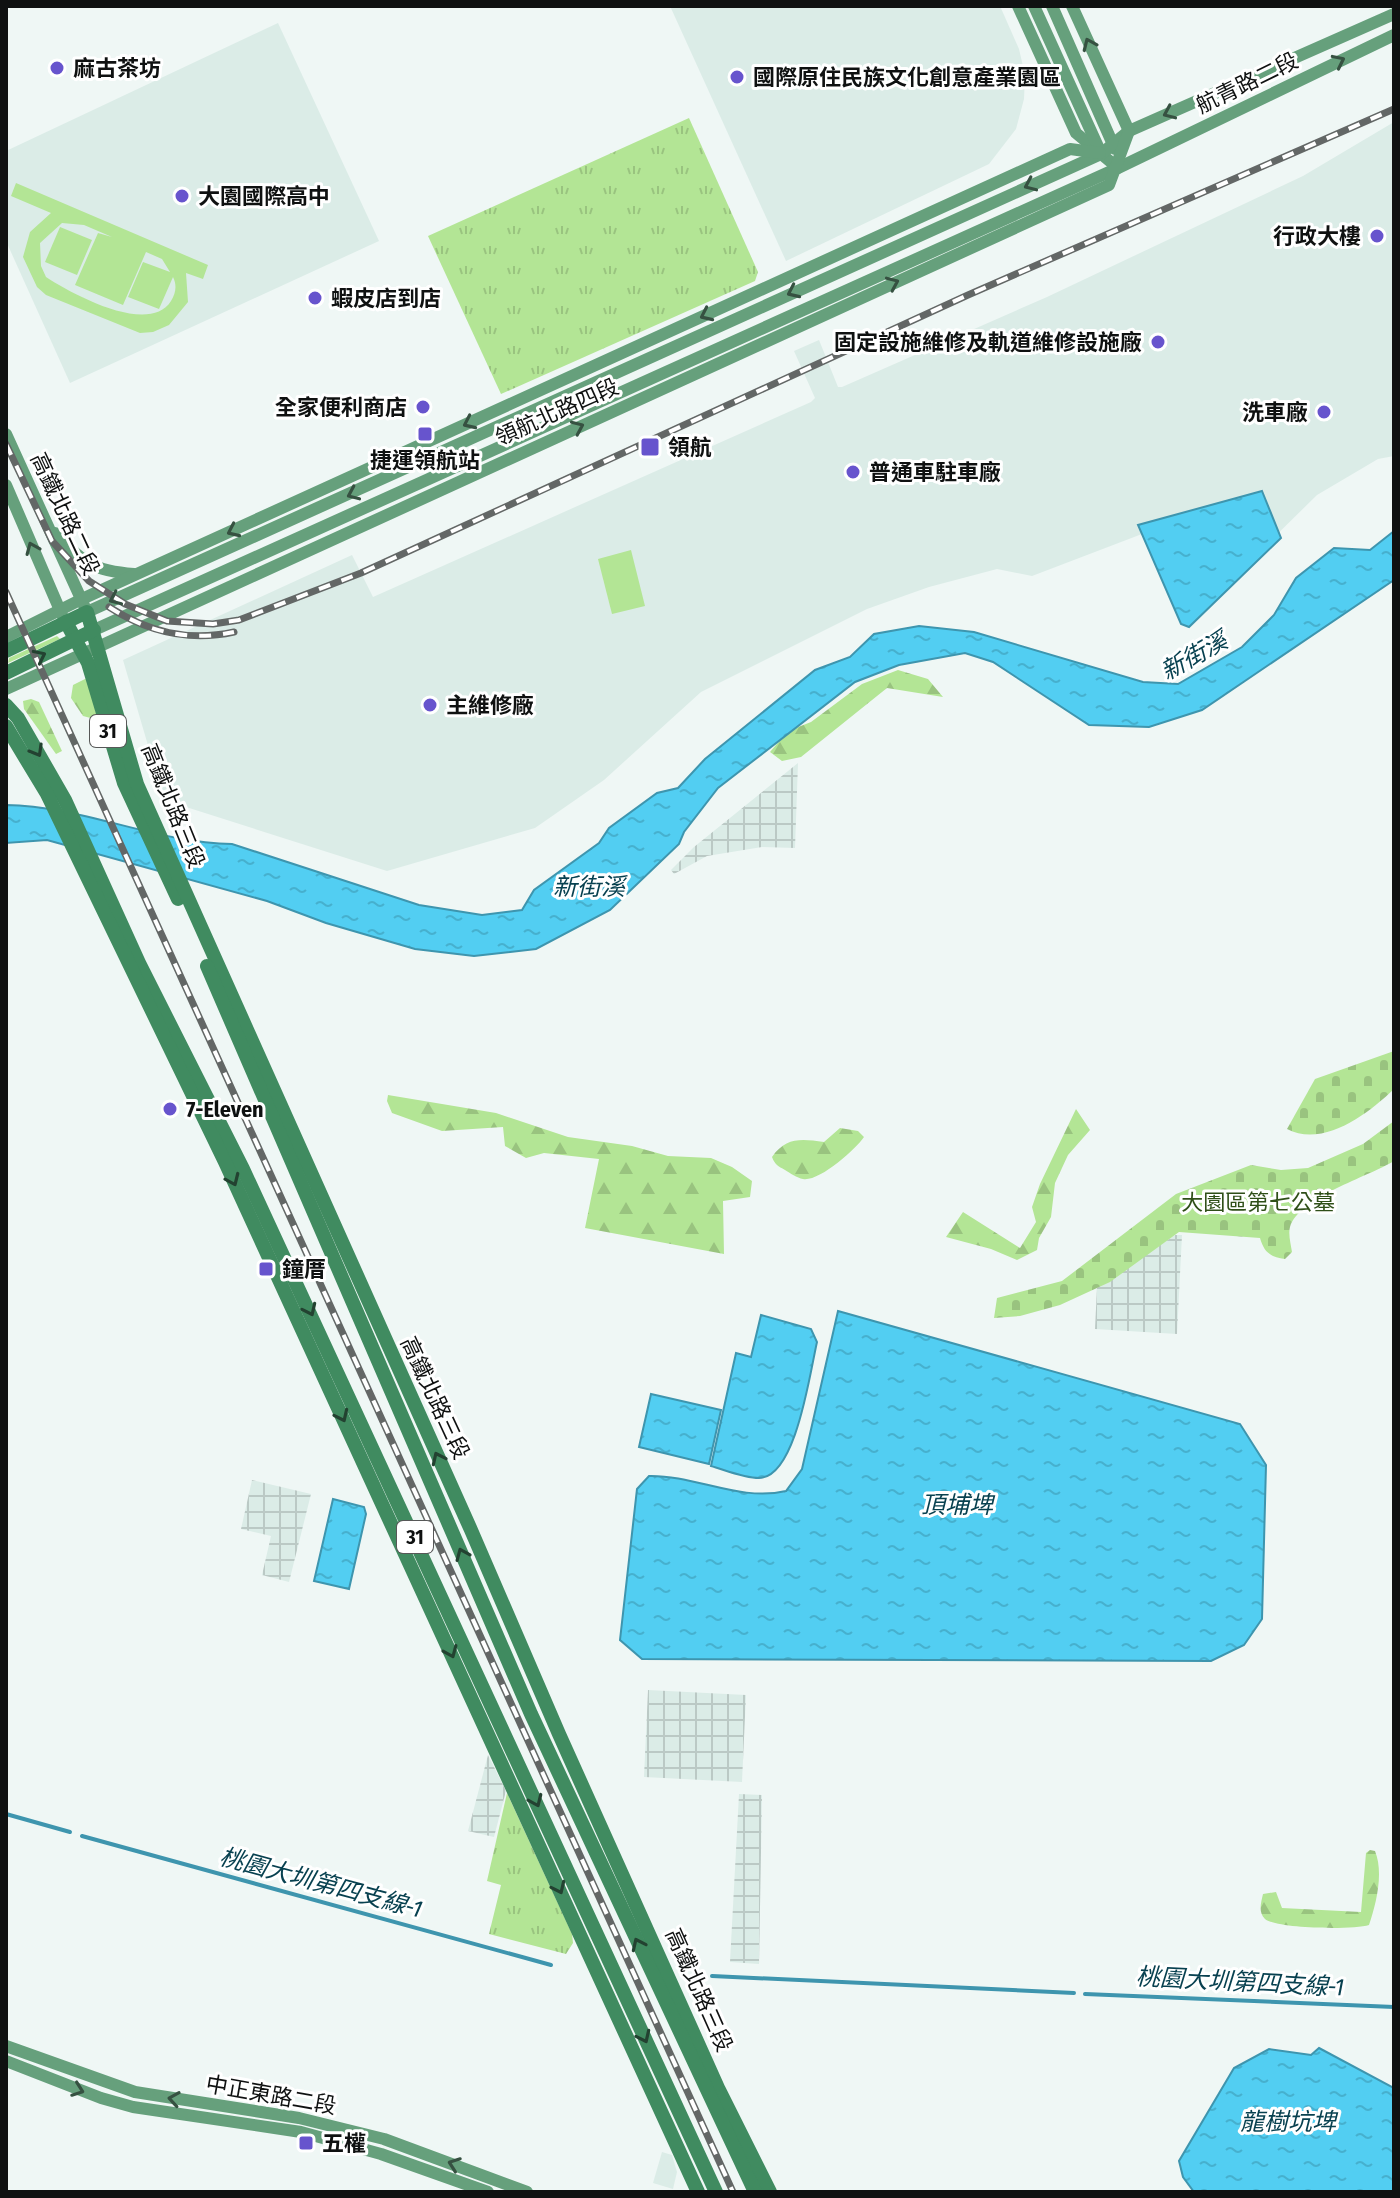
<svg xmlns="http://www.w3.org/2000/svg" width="1400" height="2198" viewBox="0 0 1400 2198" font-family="'Fira Sans Condensed','Noto Sans TC',sans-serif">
	<defs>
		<pattern id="industrial-grid" width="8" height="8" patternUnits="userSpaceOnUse" patternTransform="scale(2)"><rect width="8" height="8" fill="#dbece7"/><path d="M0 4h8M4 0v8" fill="none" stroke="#bbc9c5"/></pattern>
		<pattern id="grass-tufts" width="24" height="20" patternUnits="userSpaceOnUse" patternTransform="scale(2)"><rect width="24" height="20" fill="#b3e595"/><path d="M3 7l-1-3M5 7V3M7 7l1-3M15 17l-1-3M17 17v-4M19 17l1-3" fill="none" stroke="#99c37f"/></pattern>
		<pattern id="forest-firs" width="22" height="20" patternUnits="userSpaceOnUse" patternTransform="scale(2)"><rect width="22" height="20" fill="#b3e595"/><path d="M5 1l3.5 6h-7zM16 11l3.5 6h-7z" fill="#99c37f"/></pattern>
		<pattern id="cemetery-stones" width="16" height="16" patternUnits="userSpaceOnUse" patternTransform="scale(2)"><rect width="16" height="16" fill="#b3e595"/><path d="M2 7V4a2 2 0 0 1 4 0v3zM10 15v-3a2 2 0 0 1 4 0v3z" fill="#99c37f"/></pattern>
		<pattern id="water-ripples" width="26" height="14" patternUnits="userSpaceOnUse" patternTransform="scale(2)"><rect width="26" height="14" fill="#52cef2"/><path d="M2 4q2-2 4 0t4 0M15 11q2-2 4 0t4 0" fill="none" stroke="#46b0ce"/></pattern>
	</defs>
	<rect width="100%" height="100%" fill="#eff7f5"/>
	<g fill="#dbece7">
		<path d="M670,6H1000L1019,49L1025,75L1024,99L1016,129L989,164L786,261Z"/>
		<path d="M278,23L379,241L70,383L6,241V151Z"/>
		<path d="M1394,122V456L1378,459L1317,495L1184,626L1142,534L1032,576L997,569L929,587L867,609L701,692L604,780L535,828L387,871L164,800L123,660L352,555L373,597L811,402L815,398L794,351L819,340L838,387H842L1047,297L1303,176Z"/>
		<path d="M662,2152L672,2155L677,2172L673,2189L653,2183Z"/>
	</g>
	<g fill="url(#industrial-grid)">
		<path d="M798,763L795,848L762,847L707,856L674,874L671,870L694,847Z"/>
		<path d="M1175,1235H1182L1177,1334L1095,1329L1097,1288Z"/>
		<path d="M252,1480L311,1494L289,1582L262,1575L271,1536L241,1529Z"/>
		<path d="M648,1690L746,1695L742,1782L644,1777Z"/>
		<path d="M488,1755L506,1791L494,1837L468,1831Z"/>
		<path d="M739,1794L762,1795L759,1964L730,1962Z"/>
	</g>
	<g fill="url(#grass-tufts)">
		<path d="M689,118L758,272L755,281L501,394L428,236Z"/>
		<path d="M57,636L60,639L8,663L9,658Z"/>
		<path d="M507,1793L572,1934L573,1943L566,1954L489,1934L501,1885L487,1881Z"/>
	</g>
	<g fill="url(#forest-firs)">
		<path d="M898,670L928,679L943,697L887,688L801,757L782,761L770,752L788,731L811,722L862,684Z"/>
		<path d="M87,678L98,720L83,716L71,698L73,685Z"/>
		<path d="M31,699L39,702L62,751L56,754L24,709L23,701Z"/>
		<path d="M388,1095L496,1113L568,1137L632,1146L668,1156L711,1158L732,1167L752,1181L750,1197L723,1201L724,1254L585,1228L599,1159L544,1153L526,1158L505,1146L503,1127L442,1131L392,1113L387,1101Z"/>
		<path d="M1076,1109L1090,1130L1068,1155L1055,1183L1051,1217L1039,1238L1037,1250L1017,1260L991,1249L946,1237L963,1212L1020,1248L1036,1222L1032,1207L1040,1184Z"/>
		<path d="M840,1128L858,1131L864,1137C855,1150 819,1182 803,1179C797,1178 790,1173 785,1170C778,1166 775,1165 772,1157C786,1137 801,1139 824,1142Z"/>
		<path d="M1370,1850L1375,1851C1384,1873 1376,1904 1369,1925C1353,1930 1277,1929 1265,1919C1258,1912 1261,1903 1263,1894L1276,1892L1282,1908L1361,1912L1366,1853Z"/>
	</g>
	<g fill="url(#cemetery-stones)">
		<path d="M1394,1051V1089C1368,1114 1323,1148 1287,1129L1315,1079Z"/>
		<path d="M1394,1121V1161C1368,1177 1299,1197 1290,1227C1288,1234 1291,1245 1292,1252L1285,1259C1270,1257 1264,1252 1260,1238L1179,1232L1110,1282L1060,1305L1020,1316L994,1318L997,1298L1062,1281L1176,1194L1251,1165L1281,1170L1308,1168L1363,1144Z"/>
	</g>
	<g fill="#b3e595" fill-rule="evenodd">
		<path d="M16,183L208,265L203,279L186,273L188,302L169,325L153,332L140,333L46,295L37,287L23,257L30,232L51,213L11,196ZM62,223L84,225L112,237L98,233L75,285L123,305L146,252L162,259L170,272L143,262L128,297L159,309L173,277C177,285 176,293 171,301C149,336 72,294 46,277L41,266L40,243Z"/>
		<path d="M60,227L92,240L77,275L45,262Z"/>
		<path d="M631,550L645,606L612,614L598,559Z"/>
	</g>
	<g fill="url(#water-ripples)" stroke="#3e95ae" stroke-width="2">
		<path d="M1262,491L1281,538L1189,627L1181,624L1138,525Z"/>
		<path d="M1394,531V580L1202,710L1149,727L1089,725L993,662L965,653L899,665L855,682L718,788L684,832L679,844L610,910L536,949L474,956L415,949L326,923L267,901L47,840L6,843V805C83,806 156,843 232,844L419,905L482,915L522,910L534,890L599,843L609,828L657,793L678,788L705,759L815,670L850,657L874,634L919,626L974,632L1143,682L1178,684L1242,647L1274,615L1296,578L1334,548L1370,550Z"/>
		<path d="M838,1311L1240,1424L1266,1465L1262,1619L1244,1645L1211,1661L642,1659L620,1640L637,1489L649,1476C695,1475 740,1502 786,1491L802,1469Z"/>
		<path d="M761,1315L811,1329L817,1342C810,1372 796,1478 759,1478C744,1478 725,1470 711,1466L736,1353L751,1357Z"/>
		<path d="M651,1394L721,1410L709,1464L639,1447Z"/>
		<path d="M333,1499L364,1507L366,1514L349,1589L314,1581Z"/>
		<path d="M1319,2048L1394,2088V2192H1194L1183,2177L1179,2161L1234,2068L1269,2049L1311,2055Z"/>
	</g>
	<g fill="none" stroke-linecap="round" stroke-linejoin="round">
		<g stroke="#3e95ae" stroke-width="4">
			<path d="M6,1814L70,1832"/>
			<path d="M82,1836L551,1965"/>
			<path d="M712,1976L1074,1993"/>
			<path d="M1085,1994L1394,2007"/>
		</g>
		<g stroke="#66a07c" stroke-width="12">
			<path d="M1018,6L1076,133L1118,168"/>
			<path d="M1034,6L1100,151"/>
			<path d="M1052,6L1115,149"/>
			<path d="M6,434L87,612L1101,154L1129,131L1394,14"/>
			<path d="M6,485L62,615"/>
			<path d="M55,533C83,562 92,571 134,574"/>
			<path d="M94,630L1118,168L1394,35"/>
			<path d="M6,637L82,599L1070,149L1100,153"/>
			<path d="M6,689L1109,185L1129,131L1072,6"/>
			<path d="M6,2046L135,2092L299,2118L384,2139L527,2192"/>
			<path d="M6,2061L101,2098L133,2107L301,2132L381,2154L488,2192"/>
		</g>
		<g stroke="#408b60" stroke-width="14">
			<path d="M66,622L88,663L124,783L178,899"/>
			<path d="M6,651L87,612L137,784L471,1530L559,1734L719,2090L770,2192"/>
			<path d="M6,673L94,630"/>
			<path d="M6,705L18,718L65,800L139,963L243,1169L716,2192"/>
			<path d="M6,726L47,794L225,1162L698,2192"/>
			<path d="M207,966L531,1714L755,2192"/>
		</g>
		<defs>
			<g id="rail">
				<path d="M6,444L52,541L89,581L125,604L167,621L213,624L239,620L361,573L968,295L1394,109"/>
				<path d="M6,592L733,2192"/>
				<path d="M109,607C148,632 188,642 234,632"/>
			</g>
		</defs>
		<use href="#rail" stroke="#636766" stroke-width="7"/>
		<use href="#rail" stroke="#fff" stroke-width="4" stroke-dasharray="12" stroke-linecap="butt"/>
	</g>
	<defs><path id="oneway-chevron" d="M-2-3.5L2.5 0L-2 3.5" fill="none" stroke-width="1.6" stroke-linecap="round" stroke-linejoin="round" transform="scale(2)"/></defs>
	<g stroke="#365141">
		<use href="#oneway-chevron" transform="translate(1089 44) rotate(-114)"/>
		<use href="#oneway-chevron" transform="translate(1339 61) rotate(-26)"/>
		<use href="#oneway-chevron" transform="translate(1169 113) rotate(156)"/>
		<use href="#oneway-chevron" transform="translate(1030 185) rotate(156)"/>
		<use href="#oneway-chevron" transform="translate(893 283) rotate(-24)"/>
		<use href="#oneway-chevron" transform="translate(793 292) rotate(155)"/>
		<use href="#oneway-chevron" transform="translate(706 315) rotate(155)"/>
		<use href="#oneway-chevron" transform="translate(469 423) rotate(155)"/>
		<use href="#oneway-chevron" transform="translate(578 427) rotate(-24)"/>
		<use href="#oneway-chevron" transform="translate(353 494) rotate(156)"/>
		<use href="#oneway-chevron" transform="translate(233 531) rotate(155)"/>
		<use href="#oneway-chevron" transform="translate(32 548) rotate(-113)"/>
		<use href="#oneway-chevron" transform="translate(115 599) rotate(156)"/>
		<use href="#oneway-chevron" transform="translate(78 2090) rotate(20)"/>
		<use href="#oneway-chevron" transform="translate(174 2099) rotate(-171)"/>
		<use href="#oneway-chevron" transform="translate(454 2164) rotate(-160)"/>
	</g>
	<g stroke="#234231">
		<use href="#oneway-chevron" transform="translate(40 656) rotate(-26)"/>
		<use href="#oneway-chevron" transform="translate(37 751) rotate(60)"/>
		<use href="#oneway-chevron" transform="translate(233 1180) rotate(66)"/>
		<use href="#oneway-chevron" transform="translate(310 1310) rotate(65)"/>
		<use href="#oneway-chevron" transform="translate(342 1416) rotate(65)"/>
		<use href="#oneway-chevron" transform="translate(438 1458) rotate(-115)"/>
		<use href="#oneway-chevron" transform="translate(462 1554) rotate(-113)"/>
		<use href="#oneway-chevron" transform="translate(451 1652) rotate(67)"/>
		<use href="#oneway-chevron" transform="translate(536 1801) rotate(66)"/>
		<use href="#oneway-chevron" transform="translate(559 1888) rotate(65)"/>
		<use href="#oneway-chevron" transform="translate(638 1944) rotate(-115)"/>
		<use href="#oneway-chevron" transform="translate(644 2037) rotate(65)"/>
	</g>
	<g fill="#6754cd" stroke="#fff" stroke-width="3">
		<circle cx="57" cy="68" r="8"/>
		<circle cx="737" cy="77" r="8"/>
		<circle cx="182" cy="196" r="8"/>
		<circle cx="1377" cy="236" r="8"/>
		<circle cx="315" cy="298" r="8"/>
		<circle cx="1158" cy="342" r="8"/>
		<circle cx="423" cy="407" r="8"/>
		<circle cx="1324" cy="412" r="8"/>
		<rect x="417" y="426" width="16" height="16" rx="4"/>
		<rect x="640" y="437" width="20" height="20" rx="4"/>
		<circle cx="853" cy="472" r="8"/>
		<circle cx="430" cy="705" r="8"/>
		<circle cx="170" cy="1109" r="8"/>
		<rect x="258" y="1261" width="16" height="16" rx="4"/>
		<rect x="298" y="2135" width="16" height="16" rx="4"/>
	</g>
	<g text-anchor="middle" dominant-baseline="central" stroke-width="6" stroke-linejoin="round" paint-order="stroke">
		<g fill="#fff" stroke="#575858" stroke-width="2">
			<rect x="90" y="715" width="36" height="32" rx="6"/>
			<rect x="397" y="1521" width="36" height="32" rx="6"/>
		</g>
		<g font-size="20" font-weight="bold" fill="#0f1111">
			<text x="108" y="731">31</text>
			<text x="415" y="1537">31</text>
		</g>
		<g font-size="22" font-weight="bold" fill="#0f1111" stroke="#fff" text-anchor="start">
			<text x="73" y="68">麻古茶坊</text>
			<text x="753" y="77">國際原住民族文化創意產業園區</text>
			<text x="198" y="196">大園國際高中</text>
			<text x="1361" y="236" text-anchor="end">行政大樓</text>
			<text x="331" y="298">蝦皮店到店</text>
			<text x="1142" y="342" text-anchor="end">固定設施維修及軌道維修設施廠</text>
			<text x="407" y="407" text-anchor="end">全家便利商店</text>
			<text x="1308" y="412" text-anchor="end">洗車廠</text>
			<text x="668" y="447">領航</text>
			<text x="425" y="460" text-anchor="middle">捷運領航站</text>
			<text x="869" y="472">普通車駐車廠</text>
			<text x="446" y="705">主維修廠</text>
			<text x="186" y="1109">7-Eleven</text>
			<text x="282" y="1269">鐘厝</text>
			<text x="322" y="2143">五權</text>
		</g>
		<g font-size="22" fill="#0f1111" stroke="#fff">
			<text transform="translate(1247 83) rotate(-26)">航青路二段</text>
			<text transform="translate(557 412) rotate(-24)">領航北路四段</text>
			<text transform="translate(65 514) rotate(65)">高鐵北路二段</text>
			<text transform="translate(173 806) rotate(68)">高鐵北路三段</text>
			<text transform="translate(435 1398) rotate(65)">高鐵北路三段</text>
			<text transform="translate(699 1990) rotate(66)">高鐵北路三段</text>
			<text transform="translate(271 2095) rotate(10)">中正東路二段</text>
		</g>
		<g font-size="22" fill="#2f4f18" stroke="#fff">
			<text x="1258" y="1202">大園區第七公墓</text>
		</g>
		<g font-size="24" font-style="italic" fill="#084150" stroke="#fff">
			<text transform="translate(1194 656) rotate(-29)">新街溪</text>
			<text x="589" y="887">新街溪</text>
			<text x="957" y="1505">頂埔埤</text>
			<text transform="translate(321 1883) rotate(15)">桃園大圳第四支線-1</text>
			<text transform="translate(1240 1982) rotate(3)">桃園大圳第四支線-1</text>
			<text x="1288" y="2122">龍樹坑埤</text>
		</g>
	</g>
	<rect width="1400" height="2198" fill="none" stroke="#0f1111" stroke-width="16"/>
</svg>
